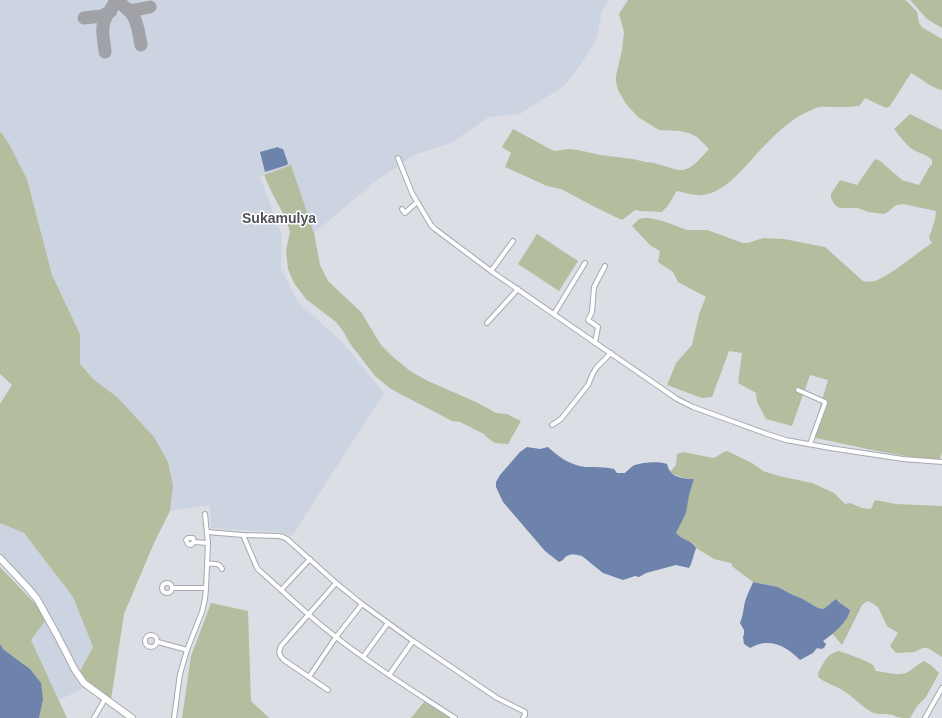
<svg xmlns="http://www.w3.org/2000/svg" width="942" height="718" viewBox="0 0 942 718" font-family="Helvetica,sans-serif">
	<rect width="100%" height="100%" fill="#dbdee5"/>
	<g fill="#cdd4e1">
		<path d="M0,0H609L602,11L597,38L580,66L564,86L520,114L489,117L451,143L414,155L376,181L314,233L305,208L291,165L260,177L282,236L281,269L298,302L343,343L384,393L292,536L279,532L211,528L210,505L170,511L173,485L117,397L93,379L80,364V333L52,275L27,179L8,142L0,131Z"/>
		<path d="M0,523L24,533L73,597L93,647L79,673L85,688L59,700L31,640L48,617L0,556Z"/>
	</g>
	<g fill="#b4bd9e">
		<path d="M628,0H904L907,1L917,12L919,23L923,28L942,39V90C929,87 923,79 911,73L890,106L886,108L865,98L859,106C850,107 841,107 831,107C827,107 821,106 816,108C813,109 809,111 805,113C788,121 774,136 761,149C746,165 726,193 702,195C694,196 686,193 678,191L676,192L669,204L662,212L641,211L635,210L622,220L597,208L561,189L547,186L505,167L511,153L502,147L513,129L554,151L568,149L578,150L600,155L633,159L645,162L654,163L678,170H683L689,168L696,163L709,149L697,137L689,133L680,131L659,130L638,117L626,104L618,90L616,82V76L622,50L624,32L619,14Z"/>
		<path d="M910,0H942V28L927,19Z"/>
		<path d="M910,114L942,130V452L939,462L872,450L811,437L828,380L810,375L792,426L766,419L757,402L756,393L738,383L742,353L729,351L712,397L702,398L667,385L676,363L692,345L699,314L706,297L678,282L673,272L658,262L660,251L651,246L632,226L639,219L644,218H649L663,221L687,230H707L743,243H748L763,238L784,239L825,247L863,281C867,282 870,282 875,281C893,274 915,254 932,243L929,238L935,220L936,211L903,204L896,205L888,212L884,214L868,212L858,208H840L836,206L833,202L831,198V194L840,180L857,185L875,159L880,161L902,180L919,185L930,166L932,165V160C927,154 918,153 912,149C905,144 900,136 894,129Z"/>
		<path d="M0,131L8,142L27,179L52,275L80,334V364L93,379L117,397L154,437L168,462L173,485L170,511L154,543L124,614L111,700L96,688L79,673L93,647L73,597L24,533L0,523V404L12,385L0,374Z"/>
		<path d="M291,165L314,233L320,265L328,281L361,312L381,345L392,356L410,371L428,381L478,403L496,413L507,414L521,421L508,444L495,443L489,439L484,434L460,422L452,421L391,389L375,376L351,345L343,331L336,322L306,299L294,283L288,269L286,250L290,232L286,219L272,193L264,175Z"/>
		<path d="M537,234L578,261L559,291L518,264Z"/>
		<path d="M727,451L752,463L763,471L779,476L812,483L834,493L845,504L850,503L862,508L871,509L875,500L896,504L942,506V657L928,648H923L914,652L896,653L890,646L898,633L887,626L878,607L872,603L867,601L862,605L842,645L832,633L840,627L850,610L840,603L836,599C831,602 828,607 824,609L818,608L801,598L793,595L778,587L753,582L733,567L731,563L714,559L696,548L694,544L679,536L676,533L694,479C685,479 679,477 670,472L676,465L677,454L683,452L713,458C718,457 721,452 727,451Z"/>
		<path d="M0,567L48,617L31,640L67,718H39L43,700L30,669L3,649L0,644Z"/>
		<path d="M211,603L248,611L251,701L269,718H182L191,656Z"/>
		<path d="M839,651C845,653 868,661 873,665C874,667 875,669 876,671C886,672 899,677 908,672C914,668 918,664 924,661L931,665L939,673L926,697L918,705L910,718C906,718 901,718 897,717C894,716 895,715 892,715C886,713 880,715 874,713C862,708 853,696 841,689C837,687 819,680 818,676C818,672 821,667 823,664C827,657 830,653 839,651Z"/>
		<path d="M424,702L451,718H411Z"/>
	</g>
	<g fill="#6e83ac">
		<path d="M278,147L279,148L283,149L288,163L287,165L265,172L260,152Z"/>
		<path d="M527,447L540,449L548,447C559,457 571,466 586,467C596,467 605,467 614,469L617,473H625C628,470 632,466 635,465C642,462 661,461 667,464C668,466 668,469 670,471C674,478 686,479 694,479L689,495L686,513L676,533C682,540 692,540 696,548L691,564L689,568L676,565L646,573L639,577L635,576L623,580L603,573L582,556C574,554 567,553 563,560L559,562L545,551L503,502L496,487V482L500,475L520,452Z"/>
		<path d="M753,582L778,587L793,595L801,598L818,608L823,609C828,607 831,602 836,599L840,603L850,610C848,622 833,634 823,641L826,644L824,648L821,649L817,648L813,653L800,660C786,646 769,637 750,648L744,644L743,637L744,634V630L740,623C742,618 743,613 744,607C745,598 750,590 753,582Z"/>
		<path d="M0,644L3,649L30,669L41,683L43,700L39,718H0Z"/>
	</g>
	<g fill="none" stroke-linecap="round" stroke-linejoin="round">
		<g stroke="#a0a2a8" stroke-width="13">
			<path d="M118,0C122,6 128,9 132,14C138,22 139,35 141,45"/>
			<path d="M128,10H135L150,7"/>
			<path d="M84,18L102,16L111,11"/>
			<path d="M105,52C104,40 100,27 106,17C109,11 114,7 115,0"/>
		</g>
		<defs>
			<g id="street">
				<path d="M398,158L412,193L431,225L435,229L491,271L677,399L693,407L767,434L786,440L830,448L903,459L942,462"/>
				<path d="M402,209L405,213L406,212L417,202"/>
				<path d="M491,271L513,241"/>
				<path d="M554,314L585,263"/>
				<path d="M487,323L518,289"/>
				<path d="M595,343L598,327L588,320L592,312L594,287L605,266"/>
				<path d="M798,390L825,402V403L810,444"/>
				<path d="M552,425L561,419L588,385L593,373L597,367L611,353"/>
				<path d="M207,532L243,535L279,536L283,537L287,539L336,583L362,604L388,623L413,641L497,698L525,712V715L523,718"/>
				<path d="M243,535L257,568L260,571C285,593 309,617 336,637C374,667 415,692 455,718"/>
				<path d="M188,538H193L194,542L191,545L188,544L186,540Z"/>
				<path d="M194,542L208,543"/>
				<path d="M207,564C213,564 219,562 222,569"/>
				<circle cx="167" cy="588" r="5"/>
				<path d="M173,588H206"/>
				<path d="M281,590L310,559"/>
				<circle cx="151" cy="641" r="6"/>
				<path d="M158,642L187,650"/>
				<path d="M363,657L388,623"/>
				<path d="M389,675L413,641"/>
				<path d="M309,677L336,637L362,604"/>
				<path d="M328,690L284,660C279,655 278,653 281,646L336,583"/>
				<path d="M94,718L105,699"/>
				<path d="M174,718L180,674L187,650L202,612L205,599L206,588L208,543L205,514"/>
				<path d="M925,718L942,688"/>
			</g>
			<path id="secondary" d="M0,558L28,588L37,599L57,635L75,670L84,683L132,718"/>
		</defs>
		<use href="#street" stroke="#a6a9af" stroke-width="6"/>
		<use href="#secondary" stroke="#a6a9af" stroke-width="8"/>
		<use href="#street" stroke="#fff" stroke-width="4"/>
		<use href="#secondary" stroke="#fff" stroke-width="6"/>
	</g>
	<g text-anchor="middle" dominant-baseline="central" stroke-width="3" stroke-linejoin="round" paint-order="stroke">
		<g font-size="14" font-weight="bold" fill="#4e5157" stroke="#fff">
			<text x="279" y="218">Sukamulya</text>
		</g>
	</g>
</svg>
